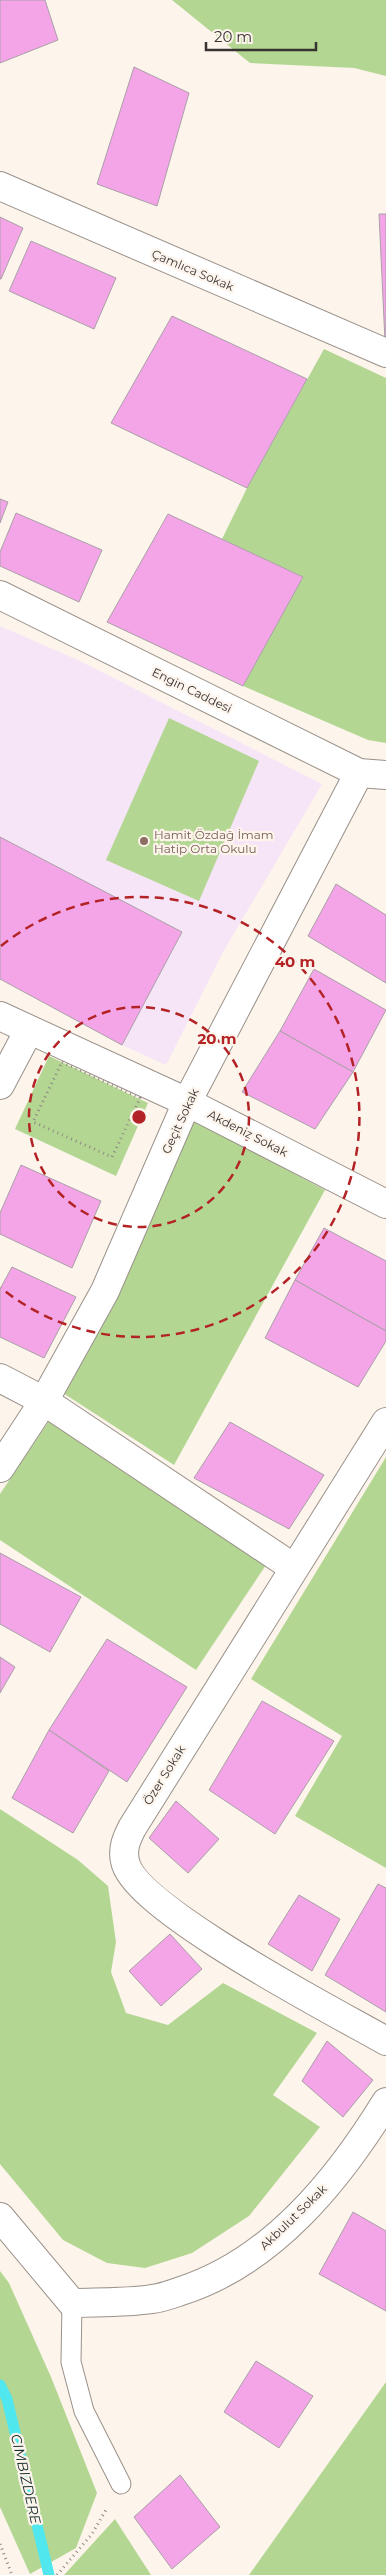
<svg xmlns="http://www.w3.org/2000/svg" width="386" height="2575" viewBox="0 0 386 2575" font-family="Montserrat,sans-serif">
	<rect width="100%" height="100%" fill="#fdf4ec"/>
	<path fill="#f6e5f7" d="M0,626L80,661L322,784L223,952L166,1065L122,1045L0,979Z"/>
	<g fill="#b3d792">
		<path d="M172,0H386V76L354,68L250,63Z"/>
		<path d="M324,349L386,378V743L368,740L243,686L303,577L222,539L247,488Z"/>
		<path d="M169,718L259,761L199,901L106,860Z"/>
		<path d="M49,1056L148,1103L116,1176L15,1129Z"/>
		<path d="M191,1119L325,1190L174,1465L63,1393Z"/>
		<path d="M49,1421L266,1565L196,1670L0,1540V1494Z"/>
		<path d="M386,1457V1868L295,1816L342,1736L251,1679Z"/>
		<path d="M0,1809L78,1860L108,1886L116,1942L111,1972L126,2013L168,2025L223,1983L317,2033L273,2095L320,2127L249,2216L192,2253L145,2268L107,2263L63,2240L0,2164Z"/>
		<path d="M0,2271L9,2283L51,2377L97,2493L76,2548L30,2574L0,2507Z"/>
		<path d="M386,2382V2575H249Z"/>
		<path d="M115,2519L151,2575H64Z"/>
	</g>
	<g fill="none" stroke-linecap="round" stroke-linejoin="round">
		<path stroke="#50e7ee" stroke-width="11" d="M0,2385L7,2399L49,2575"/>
	</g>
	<g fill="#f4a5e7" stroke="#a9a0a7">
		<path d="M0,0H45L58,40L0,63Z"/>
		<path d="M134,67L189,93L157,206L97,184Z"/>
		<path d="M379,214H386V341H385Z"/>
		<path d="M0,217L23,228L1,279H0Z"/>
		<path d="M31,241L116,278L94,329L9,291Z"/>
		<path d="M172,316L307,379L247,488L111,423Z"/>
		<path d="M0,499L8,502L0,523Z"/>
		<path d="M16,513L102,550L79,602L0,566V552Z"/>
		<path d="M168,514L303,577L243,686L107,622Z"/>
		<path d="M0,837L182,932L122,1045L0,979Z"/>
		<path d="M336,884L386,915V983L308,936Z"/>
		<path d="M314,969L386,1010L353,1072L280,1031Z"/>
		<path d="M280,1031L353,1072L315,1129L242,1092Z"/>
		<path d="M21,1165L101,1201L72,1268L0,1234V1213Z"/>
		<path d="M324,1228L386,1261V1331L295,1280Z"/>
		<path d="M12,1267L76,1297L44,1358L0,1337V1289Z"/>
		<path d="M295,1280L386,1331V1341L358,1387L265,1338Z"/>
		<path d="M230,1422L324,1475L289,1529L194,1478Z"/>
		<path d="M0,1553L81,1597L50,1652L0,1624Z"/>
		<path d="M107,1639L187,1687L127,1782L49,1730Z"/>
		<path d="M0,1657L15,1667L0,1693Z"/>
		<path d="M262,1701L334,1741L275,1834L209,1790Z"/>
		<path d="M49,1730L109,1771L73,1833L12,1798Z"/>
		<path d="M176,1801L219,1839L188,1873L149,1838Z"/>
		<path d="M378,1884L386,1888V2012L325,1975Z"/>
		<path d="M299,1895L340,1919L312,1971L268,1944Z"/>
		<path d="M170,1934L202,1969L161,2006L129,1971Z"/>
		<path d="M327,2041L373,2080L343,2117L302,2081Z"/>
		<path d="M353,2212L386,2231V2311L319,2274Z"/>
		<path d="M256,2361L313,2396L279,2448L224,2412Z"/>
		<path d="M180,2475L220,2527L172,2569L134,2517Z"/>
	</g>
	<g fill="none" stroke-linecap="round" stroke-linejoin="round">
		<defs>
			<path id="service" d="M72,2303L71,2362L84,2411L121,2484"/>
			<g id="minor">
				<path d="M0,186L386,353"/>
				<path d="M0,1016L187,1102L386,1204"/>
				<path d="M0,1085L29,1030"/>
				<path d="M0,1378L44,1401L294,1568"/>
				<path d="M386,1422L132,1828C127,1838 122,1848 125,1861C133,1908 339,2014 386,2041"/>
				<path d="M0,2217L72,2303C99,2302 126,2303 152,2299C162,2298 172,2294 181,2291C272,2262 338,2180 386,2102"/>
			</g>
			<g id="tertiary">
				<path d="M0,595L359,773L386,775"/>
				<path d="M0,1468L44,1401L105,1291L187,1102L359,773"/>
			</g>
		</defs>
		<use href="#service" stroke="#99918a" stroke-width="21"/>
		<use href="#minor" stroke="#99918a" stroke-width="30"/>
		<use href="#tertiary" stroke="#99918a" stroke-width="30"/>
		<g stroke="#908a85" stroke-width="3" stroke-dasharray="1 4" stroke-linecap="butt">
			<path d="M62,1062L140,1098L112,1157L33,1122Z"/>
			<path d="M0,2544L12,2575"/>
			<path d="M57,2575L92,2534L107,2508"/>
		</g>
		<use href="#service" stroke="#fff" stroke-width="19"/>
		<use href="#minor" stroke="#fff" stroke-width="28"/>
		<use href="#tertiary" stroke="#fff" stroke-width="28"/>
	</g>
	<g fill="none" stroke="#b32326" stroke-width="2.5" stroke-dasharray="9 6">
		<circle cx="139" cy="1117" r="110"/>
		<path d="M1 946A220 220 0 1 1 1 1288"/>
	</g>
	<circle fill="#8d6e63" stroke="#fdf4ec" stroke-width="2" cx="144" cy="841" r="5"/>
	<g text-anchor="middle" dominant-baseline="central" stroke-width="4.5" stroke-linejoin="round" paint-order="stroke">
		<g font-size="12" fill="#363330" stroke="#fdf4ec">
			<text transform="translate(193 270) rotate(23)">Çamlıca Sokak</text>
			<text transform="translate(192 690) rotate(26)">Engin Caddesi</text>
			<text transform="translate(180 1121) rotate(-65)">Geçit Sokak</text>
			<text transform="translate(248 1133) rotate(27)">Akdeniz Sokak</text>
			<text transform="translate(164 1775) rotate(-58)">Özer Sokak</text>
			<text transform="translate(293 2217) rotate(-44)">Akbulut Sokak</text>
		</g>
		<g font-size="12" fill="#785e54" stroke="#fdf4ec" text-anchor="start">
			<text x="154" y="834">Hamit Özdağ İmam<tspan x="154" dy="14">Hatip Orta Okulu</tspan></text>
		</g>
		<g font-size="14" font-style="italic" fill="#152e2f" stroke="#fdf4ec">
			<text transform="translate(26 2479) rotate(77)">CIMBIZDERE</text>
		</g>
	</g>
	<circle cx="139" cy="1117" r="8" fill="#b32326" stroke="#fdf4ec" stroke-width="2.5"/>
	<g font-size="15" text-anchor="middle" font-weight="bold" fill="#b32326" stroke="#fdf4ec" stroke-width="4.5" stroke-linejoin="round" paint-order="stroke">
		<text x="295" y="967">40 m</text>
		<text x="217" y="1044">20 m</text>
	</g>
	<path d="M206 42v8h110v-8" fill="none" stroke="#363330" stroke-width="2.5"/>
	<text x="214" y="42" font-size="15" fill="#363330" stroke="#fdf4ec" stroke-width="4" paint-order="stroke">20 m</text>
</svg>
